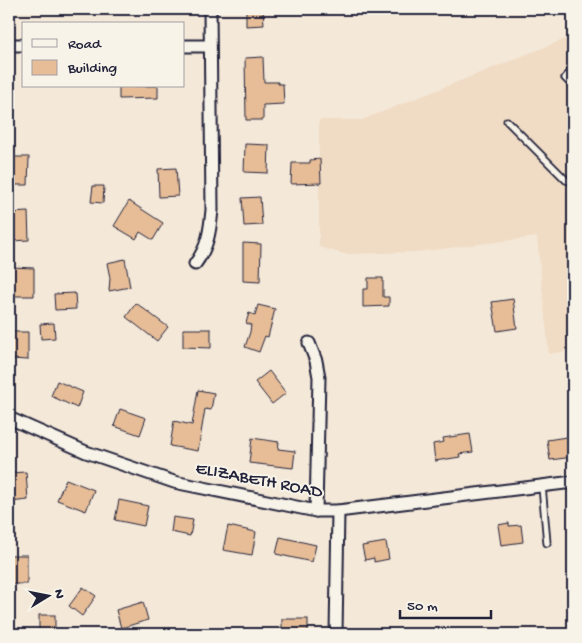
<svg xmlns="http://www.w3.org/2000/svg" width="582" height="643" viewBox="0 0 582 643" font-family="'Gochi Hand',sans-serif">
	<rect width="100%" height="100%" fill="#f4e8d8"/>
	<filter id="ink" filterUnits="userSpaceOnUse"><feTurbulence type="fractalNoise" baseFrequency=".02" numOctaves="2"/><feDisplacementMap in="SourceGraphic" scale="10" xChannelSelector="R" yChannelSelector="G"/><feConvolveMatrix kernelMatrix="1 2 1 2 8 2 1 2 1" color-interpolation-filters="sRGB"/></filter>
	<g filter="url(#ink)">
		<path fill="#f0dbc4" d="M573,36V350L549,354L537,237L416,252L344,254L319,247V120H362Z"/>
		<g fill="#e7bd97" stroke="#22223b">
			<path d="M246,9H263L264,25L246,26Z"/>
			<path d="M263,57L264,82H278V84H283L284,104L263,105V120H246L245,58Z"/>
			<path d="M119,86H158V98L119,99Z"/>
			<path d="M245,144L269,145L268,173L244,172Z"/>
			<path d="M11,157H29L28,185H11Z"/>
			<path d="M320,159L321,183L291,184L292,163H310V160Z"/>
			<path d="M176,168L178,196L159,197L158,169Z"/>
			<path d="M93,186H104L103,203L91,202Z"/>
			<path d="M260,197L262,225L244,226L242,198Z"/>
			<path d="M129,201L163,223L153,240L140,232L136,239L114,226Z"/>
			<path d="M28,212L29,240L12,241L10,213Z"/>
			<path d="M243,243L261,244L260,282L243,281Z"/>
			<path d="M125,259L130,287L109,291L110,278L107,263Z"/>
			<path d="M10,267L34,268V296H10Z"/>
			<path d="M368,278H383V297H389V306L363,307V289H368Z"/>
			<path d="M75,293L76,309L55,310L54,294Z"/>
			<path d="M513,299L517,328L497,331L492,302Z"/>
			<path d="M136,303L168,327L157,341L126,317Z"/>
			<path d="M258,305L275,309L268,337L265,336L259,352L245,347L250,332L251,325L246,323L249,313L255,315Z"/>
			<path d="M54,323L55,338L41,339L40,324Z"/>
			<path d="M183,329H211V348L183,347Z"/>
			<path d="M10,332H28V360L10,359Z"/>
			<path d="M269,371L286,393L272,404L255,382Z"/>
			<path d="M57,381L83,392L77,408L51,396Z"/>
			<path d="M198,390L214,393L211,410L205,409L198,451L170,446L174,421L192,425Z"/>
			<path d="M120,409L146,418L140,435L114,426Z"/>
			<path d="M470,434L473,452L459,454L460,457L435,461L433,444L444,442L443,438Z"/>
			<path d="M573,436V457L550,460L547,440Z"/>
			<path d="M252,438L279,442L278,449L295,451L293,468L249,463Z"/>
			<path d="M26,472L28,500L10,502L9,473Z"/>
			<path d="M66,479L94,490L86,511L57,500Z"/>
			<path d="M119,500L148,506L144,526L115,520Z"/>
			<path d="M173,517L193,520L190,536L171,532Z"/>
			<path d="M509,523V526L521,525L523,542L501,545L498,525Z"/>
			<path d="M228,526L256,532L252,555L223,550Z"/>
			<path d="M280,537L316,545L312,562L276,554Z"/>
			<path d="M386,542L389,559L374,562V558L365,560L362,546Z"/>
			<rect x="10" y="555" width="17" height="29"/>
			<path d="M83,587L96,596L82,616L69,606Z"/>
			<path d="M143,602L148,620L121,628L116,610Z"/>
			<rect x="39" y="615" width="16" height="19"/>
			<rect x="282" y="619" width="26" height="15"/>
		</g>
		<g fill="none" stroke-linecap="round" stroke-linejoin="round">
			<defs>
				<g id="lane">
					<path d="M573,69L565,78L573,86"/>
					<path d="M507,121L566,180L573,182"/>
					<path d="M542,486L547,543"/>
				</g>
				<g id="street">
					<path d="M9,45H24"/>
					<path d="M184,46H209"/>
					<path d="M195,264C208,247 210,231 212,210L210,9"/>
					<path d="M309,343L316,361L319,377L316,511"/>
					<path d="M9,418L86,452L174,482L316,511H338L573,482"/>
					<path d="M336,634L338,511"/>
				</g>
			</defs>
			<use href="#lane" stroke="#22223b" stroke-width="9"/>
			<use href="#street" stroke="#22223b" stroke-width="15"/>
			<use href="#lane" stroke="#f7f3e8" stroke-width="5.5"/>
			<use href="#street" stroke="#f7f3e8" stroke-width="11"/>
		</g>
	</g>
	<g text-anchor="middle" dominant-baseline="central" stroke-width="4" stroke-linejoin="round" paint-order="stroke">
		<g font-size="18" fill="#22223b" stroke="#f7f3e8">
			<text transform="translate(259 481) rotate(11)">ELIZABETH ROAD</text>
		</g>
	</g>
	<rect width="582" height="643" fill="none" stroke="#f7f3e8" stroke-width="30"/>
	<rect x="15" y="15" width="552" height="613" fill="none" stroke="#22223b" stroke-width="2" filter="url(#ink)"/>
	<rect x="22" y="22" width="162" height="65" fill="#f7f3e8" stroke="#a29fa3"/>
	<rect x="32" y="39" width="25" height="8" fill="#f7f3e8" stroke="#a29fa3"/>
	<text x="68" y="48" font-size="15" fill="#22223b">Road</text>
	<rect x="32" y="60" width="25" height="15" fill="#e7bd97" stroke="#a29fa3"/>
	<text x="68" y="72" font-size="15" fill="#22223b">Building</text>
	<g transform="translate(48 596) rotate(80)" stroke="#f7f3e8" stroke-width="4" paint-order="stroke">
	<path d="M0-4L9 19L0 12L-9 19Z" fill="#22223b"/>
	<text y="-8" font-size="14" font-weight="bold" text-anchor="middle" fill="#22223b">N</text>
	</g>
	<path d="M400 610v8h91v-8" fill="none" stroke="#22223b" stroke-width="2.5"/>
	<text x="407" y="610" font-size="15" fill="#22223b" stroke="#f7f3e8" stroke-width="4" paint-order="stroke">50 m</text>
</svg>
